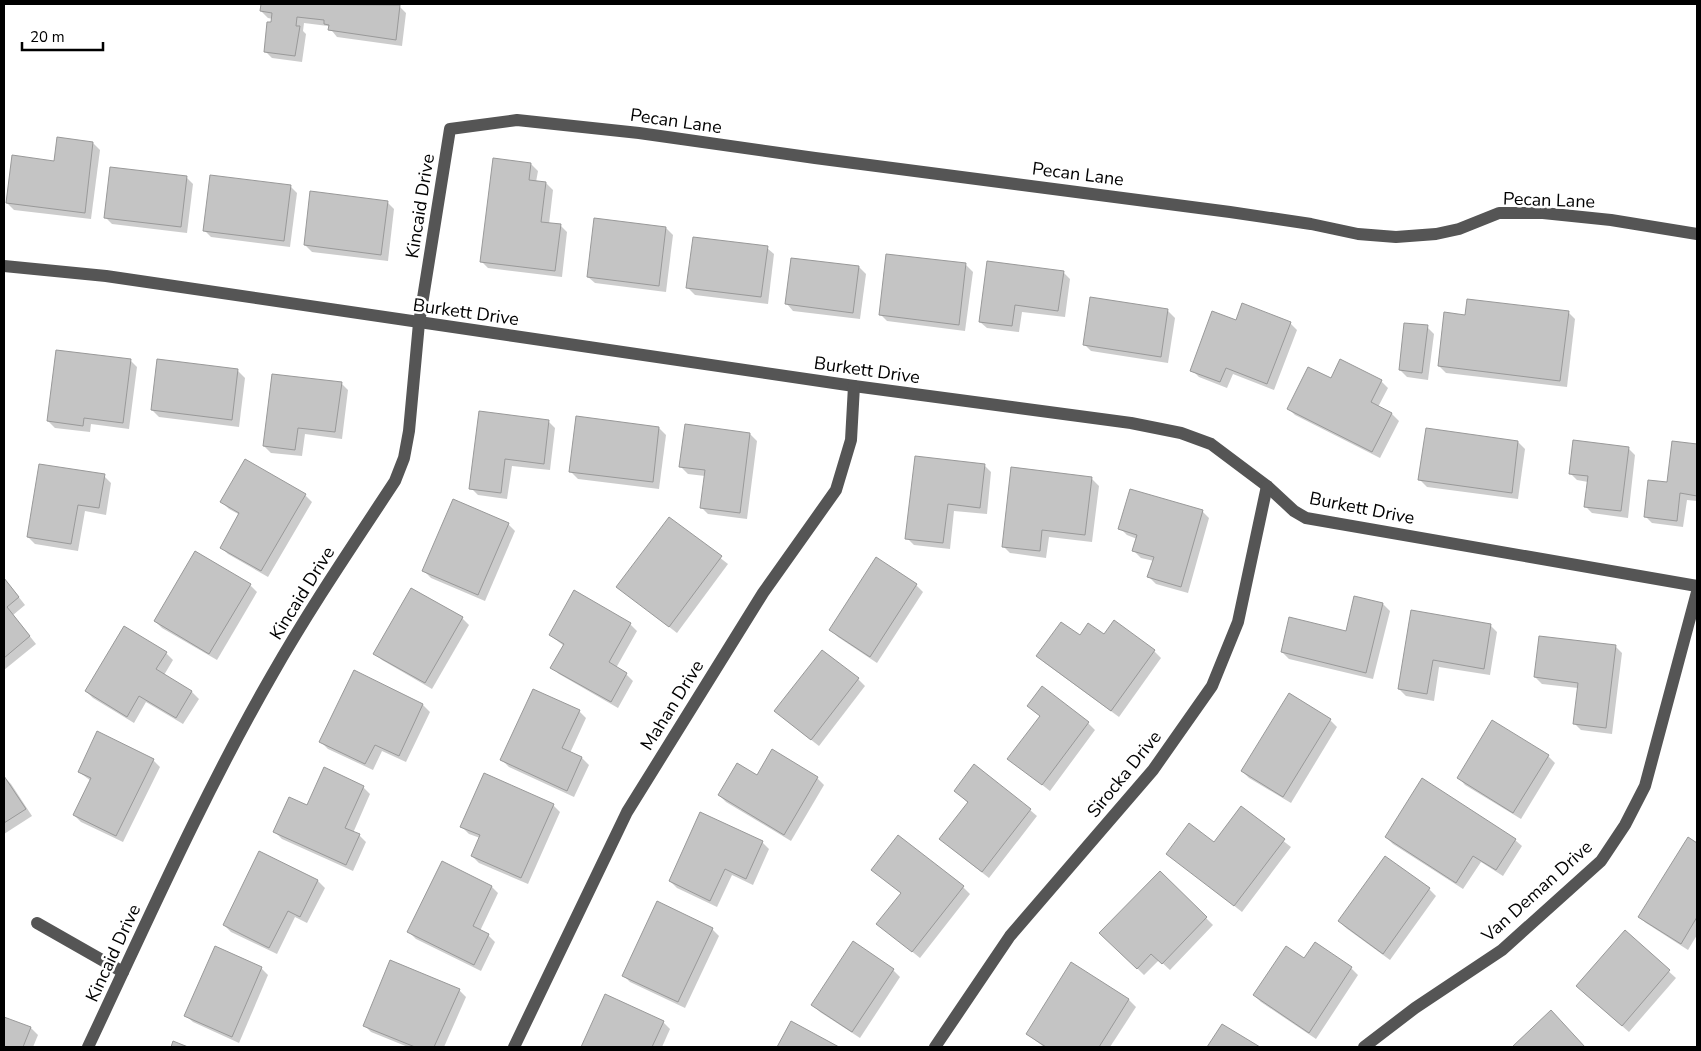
<svg xmlns="http://www.w3.org/2000/svg" width="1701" height="1051" viewBox="0 0 1701 1051" font-family="'Nunito Sans',sans-serif">
	<rect width="100%" height="100%" fill="#fff"/>
	<g fill="#0003">
		<path d="M262,4H394V5L399,6L406,13L402,46L337,37L328,26L304,23L303,31L306,34L302,62L272,58L265,51L273,19L268,18L261,11Z"/>
		<path d="M93,143L100,150L91,219L14,210L7,203Z"/>
		<path d="M531,164L538,171L536,182L546,183L553,190L549,224L560,225L567,232L562,277L488,268L481,261Z"/>
		<path d="M186,177L193,184L187,233L112,224L105,217Z"/>
		<path d="M290,186L297,193L290,247L211,237L204,230Z"/>
		<path d="M387,202L394,209L388,261L312,252L305,245Z"/>
		<path d="M666,228L673,235L666,292L595,283L588,277Z"/>
		<path d="M767,248L774,254L768,304L695,295L688,288Z"/>
		<path d="M966,265L973,272L965,331L887,321L880,314Z"/>
		<path d="M859,267L866,274L860,319L793,311L787,304Z"/>
		<path d="M1063,272L1070,279L1065,317L1022,312L1019,332L987,328L980,322Z"/>
		<path d="M1091,298L1168,311L1175,318L1168,363L1091,351L1084,344Z"/>
		<path d="M1568,312L1575,319L1567,387L1446,373L1439,366L1466,316Z"/>
		<path d="M1236,322L1290,323L1297,330L1274,390L1233,374L1227,388L1199,377L1192,370Z"/>
		<path d="M1427,327L1434,334L1428,380L1407,377L1400,370Z"/>
		<path d="M130,360L137,367L129,429L91,424L90,432L55,428L48,421Z"/>
		<path d="M238,371L245,378L239,427L159,417L152,410Z"/>
		<path d="M1331,380L1381,381L1388,388L1378,407L1392,414L1399,421L1380,458L1295,415L1288,408Z"/>
		<path d="M341,383L348,390L342,439L305,434L302,456L271,453L264,446Z"/>
		<path d="M548,421L555,428L550,470L512,466L507,499L478,495L471,488Z"/>
		<path d="M659,428L666,435L659,489L578,479L571,472Z"/>
		<path d="M750,434L757,441L747,519L708,514L701,507L705,476L688,474L681,467Z"/>
		<path d="M1518,442L1525,449L1518,499L1427,487L1420,480Z"/>
		<path d="M1673,442L1697,445V501L1687,500L1683,527L1652,523L1645,516L1668,484Z"/>
		<path d="M1628,448L1635,455L1628,518L1592,513L1585,506L1588,482L1577,480L1570,473Z"/>
		<path d="M984,465L991,472L987,514L954,511L950,549L914,545L907,538Z"/>
		<path d="M104,476L111,483L106,515L85,511L78,551L35,544L28,537Z"/>
		<path d="M1092,479L1099,486L1092,542L1049,537L1046,558L1010,553L1003,546Z"/>
		<path d="M305,495L312,502L268,577L228,554L221,547L240,515L229,509L222,502Z"/>
		<path d="M1202,511L1209,518L1188,593L1156,584L1149,577L1154,561L1141,558L1134,551L1137,539L1127,535L1120,528Z"/>
		<path d="M669,518L728,564L677,633L618,587Z"/>
		<path d="M508,524L515,531L485,601L431,578L424,571Z"/>
		<path d="M4,578L25,605L13,615L36,644L4,670Z"/>
		<path d="M250,585L257,592L217,660L162,628L155,621Z"/>
		<path d="M916,585L923,592L877,663L838,637L831,630Z"/>
		<path d="M1383,604L1390,611L1373,679L1289,659L1282,652L1347,633Z"/>
		<path d="M1412,612L1490,625L1497,632L1490,675L1439,667L1434,701L1406,696L1399,689Z"/>
		<path d="M462,618L469,625L432,689L382,660L375,653Z"/>
		<path d="M630,624L637,631L616,668L626,674L633,681L618,708L559,674L552,667L564,646L550,635Z"/>
		<path d="M1104,636L1154,651L1161,658L1119,717L1045,663L1038,656L1080,637Z"/>
		<path d="M1615,646L1622,653L1612,734L1581,730L1574,723L1578,688L1542,684L1535,677Z"/>
		<path d="M166,653L173,660L164,675L192,692L199,699L183,724L146,702L134,723L93,698L86,691Z"/>
		<path d="M858,679L865,686L819,746L783,718Z"/>
		<path d="M1289,695L1330,720L1337,727L1291,803L1249,778L1242,771Z"/>
		<path d="M423,705L430,712L406,762L382,751L373,770L328,749L321,742Z"/>
		<path d="M1028,706L1088,723L1095,730L1050,791L1009,759L1041,717Z"/>
		<path d="M579,711L586,718L570,753L582,758L589,765L574,797L509,767L502,760Z"/>
		<path d="M1548,756L1555,763L1521,819L1465,785L1459,778Z"/>
		<path d="M153,760L160,767L123,842L81,822L74,815L91,781L79,772Z"/>
		<path d="M4,777L11,784L32,816L4,834Z"/>
		<path d="M757,777L817,778L824,785L791,841L726,802L719,795Z"/>
		<path d="M363,787L370,794L353,833L359,835L366,842L353,871L282,839L275,832L308,807Z"/>
		<path d="M956,791L1030,810L1037,816L989,878L947,845L968,803Z"/>
		<path d="M553,805L560,812L528,884L479,863L472,856L480,838L469,834L462,827Z"/>
		<path d="M1241,808L1291,847L1242,912L1168,854L1214,844Z"/>
		<path d="M1386,837L1515,840L1522,846L1503,876L1481,862L1463,889L1393,844Z"/>
		<path d="M1689,839L1697,844V935L1688,950L1646,923L1639,917Z"/>
		<path d="M762,842L769,849L753,885L732,875L717,907L677,888L670,881Z"/>
		<path d="M260,852L318,881L325,888L307,923L295,917L277,954L231,932L224,925Z"/>
		<path d="M1160,872L1213,925L1170,970L1159,960L1144,975L1101,933Z"/>
		<path d="M880,876L963,887L970,894L920,958L878,924L902,894Z"/>
		<path d="M492,887L498,893L480,931L488,935L495,942L481,971L416,939L409,932Z"/>
		<path d="M1429,889L1436,896L1390,960L1346,928L1339,921Z"/>
		<path d="M712,929L719,936L685,1008L630,982L624,976Z"/>
		<path d="M1625,932L1676,978L1629,1032L1584,993Z"/>
		<path d="M1315,944L1351,968L1358,975L1316,1039L1261,1002L1254,995L1305,960Z"/>
		<path d="M1072,964L1129,1000L1136,1007L1110,1047H1044L1027,1034Z"/>
		<path d="M261,968L268,975L239,1043L193,1022L186,1016Z"/>
		<path d="M893,970L900,977L860,1038L820,1012L813,1005Z"/>
		<path d="M459,990L466,997L444,1047H408L371,1032L364,1025Z"/>
		<path d="M606,996L663,1022L670,1029L662,1047H583Z"/>
		<path d="M1551,1012L1584,1047H1513Z"/>
		<path d="M4,1018L31,1028L38,1035L33,1047H4Z"/>
		<path d="M791,1023L836,1047H778Z"/>
	</g>
	<g fill="#c4c4c4" stroke="#999">
		<path d="M261,4L400,5L396,40L328,30L329,25L324,24V20L297,17L296,26H300L295,56L264,52L267,22H271L272,13L260,11Z"/>
		<path d="M57,137L93,142L85,213L6,203L12,155L54,161Z"/>
		<path d="M493,158L531,163L529,180L546,182L541,222L561,224L555,271L480,262Z"/>
		<path d="M110,167L187,176L181,227L104,218Z"/>
		<path d="M210,175L291,185L284,241L203,231Z"/>
		<path d="M310,191L388,201L381,255L304,245Z"/>
		<path d="M594,218L666,227L659,286L587,277Z"/>
		<path d="M693,237L768,246L761,297L686,288Z"/>
		<path d="M886,254L966,263L959,325L879,315Z"/>
		<path d="M791,258L859,266L853,313L785,304Z"/>
		<path d="M987,261L1064,271L1058,311L1015,305L1012,326L979,322Z"/>
		<path d="M1090,297L1168,309L1161,357L1083,345Z"/>
		<path d="M1467,299L1569,311L1560,381L1438,366L1444,312L1465,315Z"/>
		<path d="M1242,303L1291,322L1267,384L1226,368L1220,382L1190,371L1212,311L1236,320Z"/>
		<path d="M1404,323L1428,325L1422,373L1399,370Z"/>
		<path d="M56,350L131,359L123,423L84,418L83,426L47,421Z"/>
		<path d="M157,359L238,369L232,420L151,410Z"/>
		<path d="M1340,359L1382,380L1371,402L1392,413L1372,452L1287,409L1308,367L1331,378Z"/>
		<path d="M272,374L342,382L335,432L298,428L295,450L263,446Z"/>
		<path d="M479,411L549,420L544,464L505,459L501,493L469,489Z"/>
		<path d="M576,416L659,427L653,482L569,472Z"/>
		<path d="M685,424L750,433L740,513L700,508L705,470L679,467Z"/>
		<path d="M1426,428L1518,441L1512,493L1418,480Z"/>
		<path d="M1573,440L1629,447L1621,511L1584,507L1588,476L1569,474Z"/>
		<path d="M1672,441L1697,444V496L1680,493L1677,521L1644,517L1648,480L1667,482Z"/>
		<path d="M915,456L985,464L980,508L948,504L943,543L905,539Z"/>
		<path d="M245,459L306,494L261,571L220,548L239,513L220,502Z"/>
		<path d="M39,464L105,474L99,508L78,505L71,544L27,537Z"/>
		<path d="M1011,467L1092,477L1085,535L1042,530L1040,551L1002,547Z"/>
		<path d="M1130,489L1203,510L1181,587L1147,577L1154,557L1132,551L1137,535L1118,529Z"/>
		<path d="M453,499L509,523L478,595L422,571Z"/>
		<path d="M669,517L722,556L669,627L616,587Z"/>
		<path d="M195,551L251,584L209,654L154,621Z"/>
		<path d="M876,557L917,584L870,657L829,630Z"/>
		<path d="M4,578L19,597L7,607L30,636L4,658Z"/>
		<path d="M411,588L463,617L425,683L373,654Z"/>
		<path d="M574,590L631,623L609,662L627,673L611,702L550,668L564,644L549,635Z"/>
		<path d="M1354,596L1383,603L1366,673L1281,652L1289,617L1346,631Z"/>
		<path d="M1411,610L1491,624L1484,669L1433,660L1427,694L1398,689Z"/>
		<path d="M1114,620L1155,650L1111,711L1036,656L1061,622L1080,635L1088,623L1104,634Z"/>
		<path d="M124,626L167,652L156,669L192,691L176,718L139,696L127,717L85,691Z"/>
		<path d="M1539,636L1616,645L1606,728L1573,724L1578,683L1534,677Z"/>
		<path d="M822,650L859,678L811,740L774,711Z"/>
		<path d="M354,670L423,704L399,756L375,745L365,764L319,742Z"/>
		<path d="M1042,686L1089,722L1042,785L1007,759L1040,716L1027,706Z"/>
		<path d="M533,689L580,710L562,748L582,757L567,791L500,760Z"/>
		<path d="M1289,693L1331,719L1283,797L1241,771Z"/>
		<path d="M1492,720L1549,755L1513,813L1457,778Z"/>
		<path d="M97,731L154,759L116,836L73,815L91,778L78,772Z"/>
		<path d="M772,749L818,777L784,835L718,795L737,763L757,775Z"/>
		<path d="M974,764L1031,809L982,872L939,839L968,802L954,791Z"/>
		<path d="M324,767L364,786L345,828L360,834L346,865L273,832L289,797L307,805Z"/>
		<path d="M484,773L554,804L521,878L471,856L480,835L460,827Z"/>
		<path d="M4,776L26,809L4,823Z"/>
		<path d="M1422,778L1516,839L1496,870L1473,856L1456,883L1385,837Z"/>
		<path d="M1241,806L1285,839L1234,906L1166,854L1189,823L1214,842Z"/>
		<path d="M700,812L763,841L746,879L725,869L710,901L669,881Z"/>
		<path d="M898,835L964,886L912,952L876,924L901,893L871,870Z"/>
		<path d="M1688,837L1697,843V917L1681,944L1638,917Z"/>
		<path d="M259,851L318,880L300,917L288,911L269,948L223,925Z"/>
		<path d="M1385,856L1430,888L1383,954L1338,921Z"/>
		<path d="M442,861L492,886L473,926L489,934L474,965L407,932Z"/>
		<path d="M1160,871L1207,917L1162,964L1151,954L1137,969L1099,933Z"/>
		<path d="M657,901L713,928L678,1002L622,976Z"/>
		<path d="M1625,930L1670,970L1622,1026L1576,986Z"/>
		<path d="M853,941L894,969L852,1032L811,1005Z"/>
		<path d="M1315,942L1352,967L1309,1033L1253,995L1286,946L1304,958Z"/>
		<path d="M215,946L262,967L232,1037L184,1016Z"/>
		<path d="M390,960L460,989L434,1047H415L363,1026Z"/>
		<path d="M1071,962L1129,999L1099,1047H1046L1026,1034Z"/>
		<path d="M605,994L664,1021L652,1047H581Z"/>
		<path d="M1551,1010L1585,1047H1512Z"/>
		<path d="M4,1017L31,1027L23,1047H4Z"/>
		<path d="M791,1021L839,1047H777Z"/>
		<path d="M1222,1024L1260,1047H1207Z"/>
		<path d="M173,1041L188,1047H171Z"/>
	</g>
	<g fill="none" stroke-linecap="round" stroke-linejoin="round">
		<g stroke="#555" stroke-width="12">
			<path d="M4,266L106,276L854,386L1131,423L1181,433L1211,444L1267,486L1294,511L1306,518L1697,586"/>
			<path d="M37,923L123,972"/>
			<path d="M88,1047C147,922 203,795 272,675C310,608 353,545 395,481L404,458L409,431L419,323L450,129L517,120L639,133L815,158L1230,212L1311,224L1358,234L1396,237L1436,234L1459,229L1499,213H1543L1611,220L1697,234"/>
			<path d="M514,1047L627,812L763,593L836,490L851,440L854,386"/>
			<path d="M935,1047L1010,936L1153,770L1212,686L1238,622L1267,486"/>
			<path d="M1364,1047L1415,1008L1502,950L1601,861L1625,825L1645,786L1697,592"/>
		</g>
	</g>
	<g text-anchor="middle" dominant-baseline="central" stroke-width="5" stroke-linejoin="round" paint-order="stroke">
		<g font-size="18" fill="#000" stroke="#fff">
			<text transform="translate(676 121) rotate(8)">Pecan Lane</text>
			<text transform="translate(1078 174) rotate(7)">Pecan Lane</text>
			<text transform="translate(1549 200) rotate(2)">Pecan Lane</text>
			<text transform="translate(420 206) rotate(-81)">Kincaid Drive</text>
			<text transform="translate(466 312) rotate(8)">Burkett Drive</text>
			<text transform="translate(867 370) rotate(8)">Burkett Drive</text>
			<text transform="translate(1362 508) rotate(11)">Burkett Drive</text>
			<text transform="translate(302 593) rotate(-58)">Kincaid Drive</text>
			<text transform="translate(672 705) rotate(-58)">Mahan Drive</text>
			<text transform="translate(1124 774) rotate(-51)">Sirocka Drive</text>
			<text transform="translate(1537 891) rotate(-42)">Van Deman Drive</text>
			<text transform="translate(113 953) rotate(-65)">Kincaid Drive</text>
		</g>
	</g>
	<rect width="1701" height="1051" fill="none" stroke="#000000" stroke-width="10"/>
	<path d="M22 42v8h81v-8" fill="none" stroke="#000000" stroke-width="2.5"/>
	<text x="30" y="42" font-size="15" fill="#000000" stroke="#ffffff" stroke-width="4" paint-order="stroke">20 m</text>
</svg>
